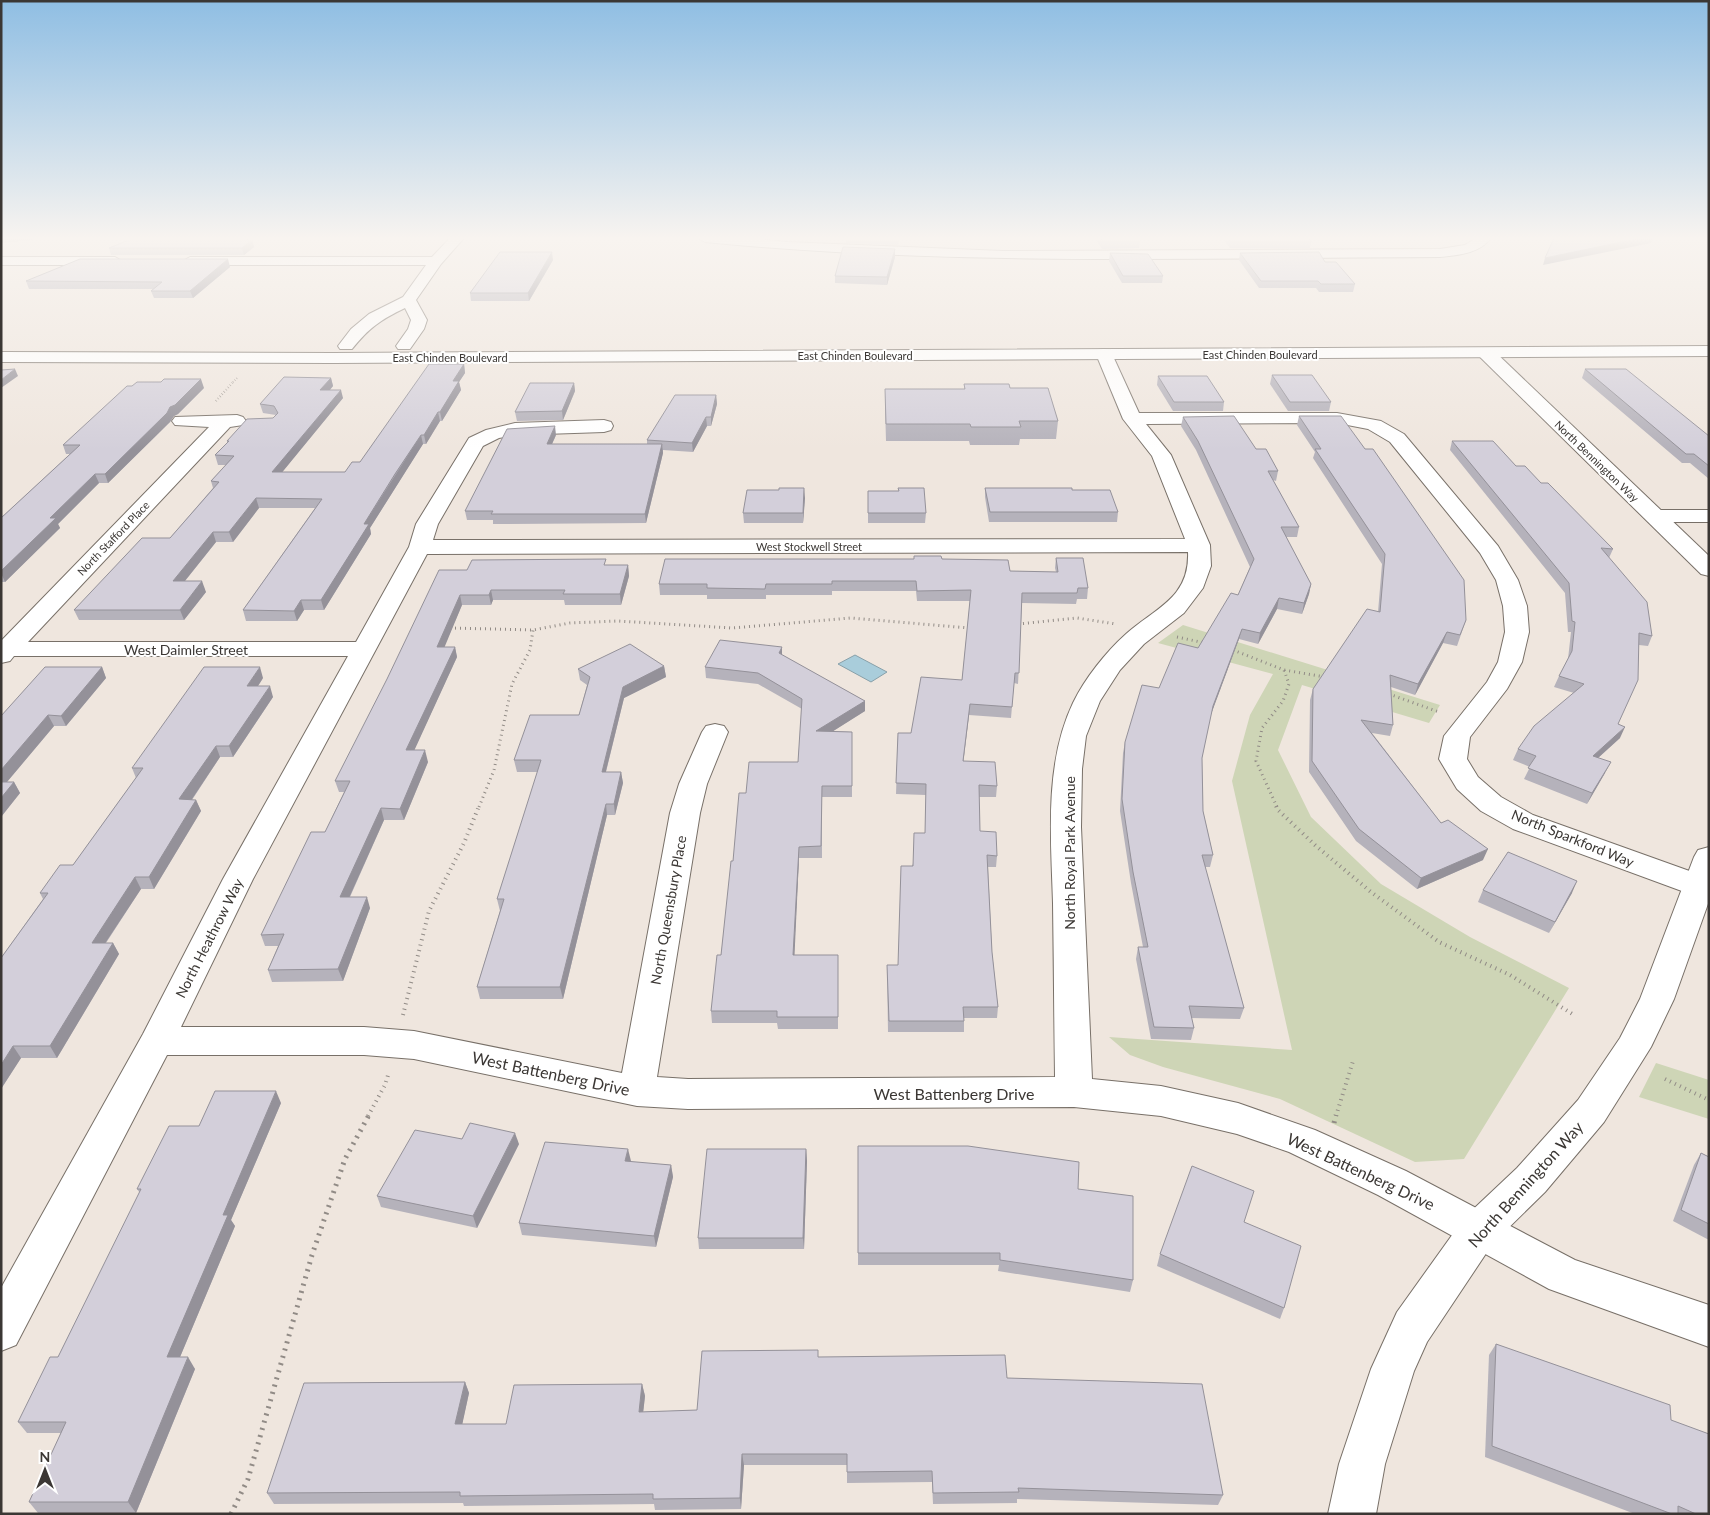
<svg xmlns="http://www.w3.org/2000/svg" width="1710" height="1515" viewBox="0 0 1710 1515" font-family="Lato,sans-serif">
	<rect width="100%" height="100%" fill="#efe6de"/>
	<g fill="#ced5b6">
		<path d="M1183,625L1440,705L1429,723L1302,685L1278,750L1311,817L1381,884L1470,937L1569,988L1464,1159L1415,1162L1280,1099L1163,1067L1130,1055L1109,1037L1292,1050L1232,781L1250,715L1273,674L1158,643Z"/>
		<path d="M1656,1063L1709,1080V1119L1639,1097Z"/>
	</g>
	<path fill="#a9cddb" stroke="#88a0a9" d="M855,655L887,672L871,682L838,664Z"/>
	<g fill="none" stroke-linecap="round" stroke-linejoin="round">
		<defs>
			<g id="minor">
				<path d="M450,238H464L441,264L416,300L427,320L424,329L410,349H398L396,346L408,329L411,320L405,308C380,320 369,328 352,349H340L338,346L351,329L369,314L403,297L426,265H190L183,261L190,257H432Z"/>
				<path d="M698,238H745L787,242L1003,251L1440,249L1465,245L1476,238H1491C1479,254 1458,255 1440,257C1195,258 949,266 705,242Z"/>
				<path d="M1,257H115L122,261L115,265H1Z"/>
				<path d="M1104,349L1110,350L1112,354L1139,413H1337L1381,421L1404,434L1498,546L1518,580L1527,606L1529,632L1522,662L1507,689L1470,737L1467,759L1478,777L1501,797L1533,815L1709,878V901L1513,829L1481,811L1457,789L1439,759L1444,736L1487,682L1498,662L1505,632L1503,606L1496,580L1480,553L1390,442L1368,429L1337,423L1146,424L1171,455L1210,545L1211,566L1203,588L1184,613L1144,644L1120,670L1100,701L1086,736L1082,769L1081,827L1092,1079L1161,1086L1238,1103L1315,1130L1406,1171L1575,1260L1709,1305V1347L1549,1289L1378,1195L1289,1152L1237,1134L1161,1116L1074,1107L688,1109L637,1106L414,1059L364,1055H167L16,1345L1,1351V1288L143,1034L223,879L348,656H14L10,661L1,663V641L209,427L175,425L172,421L175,417L237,415L243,417L246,421L243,425L230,427L28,642H356L409,547L416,524L469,438L486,430L515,423L604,420L611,422L613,426L611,430L604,432L515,435L499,438L483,446L438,524L433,540L1185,539L1152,456L1123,419L1096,354L1098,350ZM1188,552C1190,598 1155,608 1126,634C1106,652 1085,678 1073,703C1044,764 1051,837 1053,903C1054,961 1054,1019 1055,1077L688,1079L657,1077L700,813L707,784L728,732L724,726L715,724L706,726L702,732L679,784L670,813L622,1073L414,1031L364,1027H181L253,879L427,554Z"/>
				<path d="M1655,510H1709V522H1655L1648,520L1645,516L1648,512Z"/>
			</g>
			<g id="tertiary">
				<path d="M1486,348L1492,349L1709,556V576L1701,574L1480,357L1478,353L1480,349Z"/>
				<path d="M1709,847V901L1674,999L1651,1047L1604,1122L1545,1192L1493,1243L1427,1342L1414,1371L1385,1464L1376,1514H1328L1339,1464L1371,1369L1397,1312L1465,1217L1517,1168L1578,1100L1620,1038L1640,999L1694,857L1698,850Z"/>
			</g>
			<path id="primary" d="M1709,346V356L333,363L1,362V352L333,353Z"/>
		</defs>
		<use href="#minor" stroke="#787068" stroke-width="2"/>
		<use href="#tertiary" stroke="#787068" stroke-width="2"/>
		<use href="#primary" stroke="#787068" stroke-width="2"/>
		<path stroke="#918b86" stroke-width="2" stroke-dasharray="0.5 2" stroke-linecap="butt" d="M233,382L237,378"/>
		<path stroke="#918b86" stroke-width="2.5" stroke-dasharray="0.5 2.5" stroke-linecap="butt" d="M216,401L234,381"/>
		<g stroke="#918b86" stroke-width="3" stroke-dasharray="1 4" stroke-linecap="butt">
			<path d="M1018,624L1077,618L1116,624"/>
			<path d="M450,628L533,630L570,623L618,621L732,628L851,618L969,628"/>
			<path d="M1177,637L1205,643"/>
			<path d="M1233,650L1284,670L1325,677"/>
			<path d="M1389,694L1439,712"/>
			<path d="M479,807L494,770L512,684L530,650L533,630"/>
			<path d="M1277,807L1256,761L1262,728L1283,701L1289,684L1284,670"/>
		</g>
		<g stroke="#918b86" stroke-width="4" stroke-dasharray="1 4.5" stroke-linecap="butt">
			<path d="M1276,806L1278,810L1316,846L1371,892L1439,942L1510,975L1574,1015"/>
			<path d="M403,1015L429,911L464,843L479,806"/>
			<path d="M1665,1079L1709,1100"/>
			<path d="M368,1116L385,1085L389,1072"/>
			<path d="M1336,1116L1353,1061"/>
		</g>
		<g stroke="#918b86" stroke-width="5" stroke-dasharray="2 5.5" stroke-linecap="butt">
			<path d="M1334,1123L1336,1115"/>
			<path d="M231,1514L248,1479L312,1255L345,1159L369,1115"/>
		</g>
		<use href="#minor" fill="#fff" fill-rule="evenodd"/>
		<use href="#tertiary" fill="#fff" fill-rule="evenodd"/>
		<use href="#primary" fill="#fff" fill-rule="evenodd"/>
	</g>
	<g fill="#b5b2bb">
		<path d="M846,238H900L898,245L846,243Z"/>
		<path d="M1095,238H1138L1140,241L1139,248L1102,249Z"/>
		<path d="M1222,238H1309L1311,242L1310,248H1230Z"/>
		<path d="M252,240L254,247L244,255H111L109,248Z"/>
		<path d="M1110,253L1163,276L1162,283H1122L1109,261Z"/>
		<path d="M1240,253L1325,262L1355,284L1353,292H1319L1316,288H1259L1239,260Z"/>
		<path d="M895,257L887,285L835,283V276Z"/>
		<path d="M553,260L529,301H471L470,293Z"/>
		<path d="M230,267L193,298H154L151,291L153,289H29L26,281Z"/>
		<path d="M464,364L465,373L459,382L461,390L442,421H440L426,444H423L370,528L371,534L324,610H304L297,621H246L243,610L315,508H259L233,542H216L185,581L206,592L184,620H79L74,610L170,538L213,488L211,481L226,465H218L215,455L227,443V441L273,418L276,415L263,413L260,404L331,378L333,386L330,390L343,398L282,472H345L360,462Z"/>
		<path d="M1585,369L1709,436V479L1690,463H1682L1582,378Z"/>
		<path d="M1272,375L1331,402L1329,411H1288L1270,384Z"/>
		<path d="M1158,376L1224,402L1223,411H1173L1157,385Z"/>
		<path d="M574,383L575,391L563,420L517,421L515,412Z"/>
		<path d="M964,384L1010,388L1058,421L1056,439H1020L1019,445H970L969,441H886L885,406V389H964Z"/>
		<path d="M204,388L178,414L174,416L170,422L108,483H99L58,524L60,528L5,582H1V518L70,454H66L63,445Z"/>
		<path d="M716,395L717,404L711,426H707L693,452L663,450V453L646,523L493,524V520H467L465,511L556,435L552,444H647V440Z"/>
		<path d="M1299,416L1466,620L1457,646L1443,643L1415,695L1391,687L1393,725L1390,736L1372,733L1441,823L1483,860L1417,889L1356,841L1309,772L1310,700L1313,689L1378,612L1382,564L1313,458L1315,452L1297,425Z"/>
		<path d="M1183,417L1256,449L1278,471L1276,481L1273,480L1299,527L1297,537H1286L1311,584L1309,594L1302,614L1277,609L1258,644L1239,639L1210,717L1202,758L1203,811L1213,855L1210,867H1205L1244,1008L1240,1019L1191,1018L1194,1028L1191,1040L1151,1039L1136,959L1138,947H1143L1131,883L1120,811L1123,753L1125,742L1159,688L1198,648L1238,595L1250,567L1196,450L1181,426Z"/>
		<path d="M1452,441L1516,466L1541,483L1613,549L1609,558L1652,636L1648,646L1639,645L1618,724L1620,738L1598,758L1605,773L1587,804L1524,779L1530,767L1513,760L1518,749L1574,693L1554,687L1559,676L1568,659L1571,632H1568L1565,593L1450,450Z"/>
		<path d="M985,488L1072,490L1118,512L1117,522H989L985,497Z"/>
		<path d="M779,490L805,498L803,523H744L743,513Z"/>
		<path d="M868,491L926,513L925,523H868Z"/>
		<path d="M1056,558L1088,588L1087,599H1077L1076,604L1022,603L1018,684L1014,683L1011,718L969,715L963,761L997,786L996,797H979L980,831L997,856L996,867H988L992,952L998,1007L997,1018H964V1032H888L887,965H898L912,866L925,833L926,795L896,794L898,733H911L962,680L970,601H917L916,591H832V595H766V599H707V595H660L659,584L942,559L1010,571L1056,572L1055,568Z"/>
		<path d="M607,565H628L629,576L621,605H565L564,600H493L491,605H462L444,647H455L457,657L414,750L428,762L404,820H384L350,897L370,908L343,981L272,982L268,970L278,946H265L261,935L325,832L344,792H339L335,781L467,570Z"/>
		<path d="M782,647V655L865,701V711L833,731L852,732V797H822V858H799L794,955H838V1029H778L777,1023H712L711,1011L721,955L733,861L746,793L798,762L802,709L758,684L706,678L705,667Z"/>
		<path d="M664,666L666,677L624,698L606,772H621L623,783L615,815H607L563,999H480L477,987L500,911L497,899L538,772H517L514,760L579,715L587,685L580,680L578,669Z"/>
		<path d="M102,667L106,678L66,726H54L7,782H14L20,793L1,817V716Z"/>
		<path d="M263,678L258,686L273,697L233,757H220L192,800H196L201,811L154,889H141L106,943H113L119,954L57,1058H21L1,1089V958L43,899L40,893L73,865L136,778L132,768Z"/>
		<path d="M1483,890L1572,893L1549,933L1478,902Z"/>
		<path d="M281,1103L231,1220L235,1226L180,1357L195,1369L136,1513H38L29,1502L61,1433H27L18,1422L58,1357L140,1193L137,1189L199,1126Z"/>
		<path d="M462,1139L519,1144L477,1228L381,1207L377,1196Z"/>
		<path d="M858,1146L1078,1189L1133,1280L1130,1292L998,1271L999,1265H858Z"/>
		<path d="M806,1149L807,1161L804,1249H699L698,1238Z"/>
		<path d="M1701,1153L1709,1157V1240L1673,1221L1694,1165Z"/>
		<path d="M630,1162L671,1165L673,1177L656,1247L522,1235L519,1223Z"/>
		<path d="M1244,1222L1284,1308L1280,1319L1157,1266L1160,1254Z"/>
		<path d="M1496,1344L1671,1420L1709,1514H1635L1485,1457L1489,1355Z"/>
		<path d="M818,1357L1007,1378L1223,1495L1218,1505L1017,1499V1503L933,1504L932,1482L847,1483V1465H744L741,1509L655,1510L654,1504L464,1506L463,1503L274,1504L267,1493L465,1382L469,1393L462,1424H506L642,1384L645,1396L643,1412L697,1410Z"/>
	</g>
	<g fill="#949199">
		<path d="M1,238H48L1,243Z"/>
		<path d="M1641,238H1652L1651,243L1543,265L1545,258Z"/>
		<path d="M252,240L254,247L244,255L242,248Z"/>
		<path d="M895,249V257L887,285V277Z"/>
		<path d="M552,252L553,260L529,301L528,293Z"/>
		<path d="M228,259L230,267L193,298L190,291Z"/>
		<path d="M464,364L465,373L459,382L461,390L442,421L440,412L453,381Z"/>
		<path d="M15,369L18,376L1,388V380Z"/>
		<path d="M331,378L333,386L323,398L320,390Z"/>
		<path d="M201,379L204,388L178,414L174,416L170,422L108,483L105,474L170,407Z"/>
		<path d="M574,383L575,391L563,420L562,411Z"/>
		<path d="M341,390L343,398L275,481L272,472Z"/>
		<path d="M716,395L717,404L711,426V417Z"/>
		<path d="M438,412L440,421L426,444L424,435Z"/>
		<path d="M706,417L707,426L693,452L692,443Z"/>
		<path d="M555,426L556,435L548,453L547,444Z"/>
		<path d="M421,435L423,444L370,528L371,534L324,610L321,600L364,524Z"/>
		<path d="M662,444L663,453L646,523L645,514Z"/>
		<path d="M95,474L99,483L58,524L60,528L5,582L1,573V571L50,518Z"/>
		<path d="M804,488L805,498L803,523V513Z"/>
		<path d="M256,498L259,508L233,542L229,532Z"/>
		<path d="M213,532L216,542L176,592L173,581Z"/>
		<path d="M628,565L629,576L621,605L620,594Z"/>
		<path d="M202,581L206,592L184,620L180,610Z"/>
		<path d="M1311,584L1309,594L1302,614L1304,603Z"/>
		<path d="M491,590L493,600L491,605L489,595Z"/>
		<path d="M460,595L462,605L440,658L437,647Z"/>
		<path d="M1279,598L1277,609L1258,644L1260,633Z"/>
		<path d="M301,600L304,610L297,621L294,611Z"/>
		<path d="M1242,629L1239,639L1210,717L1213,706Z"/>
		<path d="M1447,632L1443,643L1415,695L1418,684Z"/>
		<path d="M455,647L457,657L409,762L406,750Z"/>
		<path d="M782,647V657L779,653Z"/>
		<path d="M664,666L666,677L624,698L603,783L602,772L623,687Z"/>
		<path d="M102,667L106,678L66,726L61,716Z"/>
		<path d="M260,667L263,678L251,697L247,686Z"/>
		<path d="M270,686L273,697L233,757L229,746Z"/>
		<path d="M865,701V711L816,742V731Z"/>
		<path d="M970,704L969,715L962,773L963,761Z"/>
		<path d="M48,715L54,726L1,789V770Z"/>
		<path d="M1625,727L1620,738L1588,767L1593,756Z"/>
		<path d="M216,746L220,757L184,811L179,799Z"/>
		<path d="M425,750L428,762L404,820L400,809Z"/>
		<path d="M1611,762L1605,773L1587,804L1592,793Z"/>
		<path d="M621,772L623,783L615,815L614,804Z"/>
		<path d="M14,782L20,793L1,817V798Z"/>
		<path d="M196,800L201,811L154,889L149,877Z"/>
		<path d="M606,804L607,815L563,999L560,987Z"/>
		<path d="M381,808L384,820L344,909L340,897Z"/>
		<path d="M799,847V858L794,966L793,955Z"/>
		<path d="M1488,849L1483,860L1417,889L1421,878Z"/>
		<path d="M135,877L141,889L98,954L92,943Z"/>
		<path d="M1577,881L1572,893L1549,933L1555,922Z"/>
		<path d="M367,897L370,908L343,981L338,969Z"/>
		<path d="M113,943L119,954L57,1058L50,1046Z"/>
		<path d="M13,1046L21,1058L1,1089V1065Z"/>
		<path d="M276,1091L281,1103L231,1220L235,1226L175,1369L167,1357L223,1215Z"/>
		<path d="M515,1133L519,1144L477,1228L473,1216Z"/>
		<path d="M628,1149L631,1161L628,1173L625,1161Z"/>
		<path d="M806,1149L807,1161L804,1249L803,1238Z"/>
		<path d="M671,1165L673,1177L656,1247L654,1236Z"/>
		<path d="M188,1357L195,1369L136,1513L128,1502Z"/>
		<path d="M465,1382L469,1393L460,1435L455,1424Z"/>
		<path d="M642,1384L645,1396L642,1423L639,1412Z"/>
		<path d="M742,1454L744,1465L741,1509L740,1498Z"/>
	</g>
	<g fill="#d3cfda" stroke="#949199">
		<path d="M134,238H236L252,240L242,248H109Z"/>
		<path d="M1100,238H1138L1140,241H1103Z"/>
		<path d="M1227,238H1309L1311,242H1231Z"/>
		<path d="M1554,238H1641L1545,258Z"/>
		<path d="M843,247L895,249L887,277L835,276Z"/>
		<path d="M500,252H552L528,293H470Z"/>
		<path d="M1319,252L1325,262H1336L1355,284H1321L1318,281H1261L1240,253Z"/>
		<path d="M1110,253L1148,254L1163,276H1123Z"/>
		<path d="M80,259H228L190,291H151L162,282L26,281Z"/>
		<path d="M429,364H464L453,381H459L440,412H438L424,435H421L395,474L364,524H369L321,600H301L294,611L243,610L322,499L256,498L229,532H213L173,581H202L180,610H74L142,538H170L219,482L211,481L234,456L215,455L229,441H227L247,419L273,418L278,413L274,406L260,404L284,377L331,378L320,390H341L272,472H345L352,462H360Z"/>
		<path d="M15,369L1,380V370Z"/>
		<path d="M1585,369H1626L1709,436V466L1694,454H1686Z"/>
		<path d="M1272,375H1312L1331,402H1290Z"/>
		<path d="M1158,376H1207L1224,402H1174Z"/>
		<path d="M164,379H201L175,405L170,407L167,413L105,474H95L50,518H56L1,571V518L80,445H63L127,386H132L137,382H161Z"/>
		<path d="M530,383H574L562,411L515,412Z"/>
		<path d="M964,384H1009L1010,388H1048L1058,421H1019L1021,427H971L970,424H886L885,389H965Z"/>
		<path d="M675,395H716L711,417H706L692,443L647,440Z"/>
		<path d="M1234,416L1256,449H1266L1278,471H1268L1299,527H1281L1311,584L1304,603L1279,598L1260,633L1242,629L1213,706L1202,758L1203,811L1213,855H1202L1244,1008L1189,1006L1194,1028L1154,1027L1138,947H1148L1133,872L1122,799L1125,742L1142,685L1159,688L1178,643L1198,648L1231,593L1238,595L1254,559L1198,441L1183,417Z"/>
		<path d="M1299,416H1341L1365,449H1373L1464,580L1466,620L1460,635L1447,632L1418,684L1390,675L1393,725L1361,720L1441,823L1448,820L1488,849L1421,878L1359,829L1312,761L1313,689L1367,609L1380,612L1385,554L1315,449H1321Z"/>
		<path d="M555,426L547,444H662L645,514H491L493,511H465L507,429Z"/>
		<path d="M1452,441H1493L1516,466H1525L1541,483H1548L1613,549L1601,548L1647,602L1652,636L1639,633L1638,680L1618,724L1625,727L1593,756L1611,762L1592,793L1528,768L1536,756L1518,749L1534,726L1584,684L1559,676L1572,651L1575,622L1572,621L1569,583Z"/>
		<path d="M779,488H804L803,513H743L747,490H779Z"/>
		<path d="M898,488H924L926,513H868V491H899Z"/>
		<path d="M985,488H1072V490H1110L1118,512H990Z"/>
		<path d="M914,556H941L942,559L1008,560L1010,571L1058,572L1056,558H1083L1088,588H1078L1077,593H1022L1019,673H1015L1012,707L970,704L963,761L995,762L997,786L979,785L980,831L996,832L997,856L987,855L992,952L998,1007H963L964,1021H889L887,965H898L901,866H913L914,833H925L926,784L896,783L898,733H911L921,677L962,680L971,590L917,591L916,581H832V584H766L765,589L707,588V584H659L665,559H914Z"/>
		<path d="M606,559L604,565H628L620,594H563L565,590H491L489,595H460L437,647H455L406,750H425L400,809L381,808L340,897H367L338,969L268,970L284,934L261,935L311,832H325L350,781H335L387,679L439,570H467L472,560Z"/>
		<path d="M720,640L782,647L779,653L865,701L816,731L852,732V786H822L821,846L799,847L793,955H838V1017H777V1011H711L717,955H721L731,861H733L739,793H746L749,762H798L802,699L758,673L705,667Z"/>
		<path d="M630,644L664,666L623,687L602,772H621L614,804H606L560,987H477L504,899H497L541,760H514L530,715H579L590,677L578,669Z"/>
		<path d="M45,667H102L61,716L48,715L1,770V716Z"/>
		<path d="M204,667H260L247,686H270L229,746H216L179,799L196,800L149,877H135L92,943H113L50,1046H13L1,1065V958L48,893H40L60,865H73L143,768H132Z"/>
		<path d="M1,782H14L1,798Z"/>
		<path d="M1508,852L1577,881L1555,922L1483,890Z"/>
		<path d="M215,1091H276L223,1215H228L167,1357H188L128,1502H29L66,1422H18L50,1357H58L141,1189H137L169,1126H199Z"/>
		<path d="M470,1123L515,1133L473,1216L377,1196L415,1130L462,1139Z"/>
		<path d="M545,1142L628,1149L625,1161L671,1165L654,1236L519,1223Z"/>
		<path d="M858,1146H968L1079,1162L1078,1189L1133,1196V1280L1000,1260V1253H858Z"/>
		<path d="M707,1149H806L803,1238H698Z"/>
		<path d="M1701,1153L1709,1157V1224L1681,1210Z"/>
		<path d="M1192,1166L1254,1191L1244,1222L1301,1246L1284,1308L1160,1254Z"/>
		<path d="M1496,1344L1670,1405L1671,1420L1709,1434V1514H1696L1678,1506V1514H1672L1492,1446Z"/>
		<path d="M818,1350V1357L1005,1355L1007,1378L1202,1384L1223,1495L1018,1488L1019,1492L933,1493L932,1471L847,1472V1454H742L740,1498L653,1499V1494L460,1496V1492L267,1493L304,1383L465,1382L455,1424H506L514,1385L642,1384L639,1412L697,1410L702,1351Z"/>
	</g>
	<linearGradient id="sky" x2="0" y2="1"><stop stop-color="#8fbee3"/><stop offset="0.53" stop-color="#f8f4f0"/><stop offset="1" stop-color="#f8f4f0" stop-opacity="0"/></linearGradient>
	<rect width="1710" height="450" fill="url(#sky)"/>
	<g text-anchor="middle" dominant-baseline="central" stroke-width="4" stroke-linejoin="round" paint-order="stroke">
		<g font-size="11" fill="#3b3734" stroke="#fff">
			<text x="1260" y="354">East Chinden Boulevard</text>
			<text x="855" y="355">East Chinden Boulevard</text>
			<text x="450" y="357">East Chinden Boulevard</text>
			<text transform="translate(1597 461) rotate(44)">North Bennington Way</text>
			<text transform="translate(113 538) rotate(-46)">North Stafford Place</text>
			<text x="809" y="546">West Stockwell Street</text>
		</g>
		<g font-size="14" fill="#3b3734" stroke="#fff">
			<text x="186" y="649">West Daimler Street</text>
			<text transform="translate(1573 838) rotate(22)">North Sparkford Way</text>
			<text transform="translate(1069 853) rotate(-90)">North Royal Park Avenue</text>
			<text transform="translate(668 910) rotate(-80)">North Queensbury Place</text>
			<text transform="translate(209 938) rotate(-63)">North Heathrow Way</text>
		</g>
		<g font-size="16" fill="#3b3734" stroke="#fff">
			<text transform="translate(551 1073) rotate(12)">West Battenberg Drive</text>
			<text x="954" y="1093">West Battenberg Drive</text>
			<text transform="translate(1361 1171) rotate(25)">West Battenberg Drive</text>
			<text transform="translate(1525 1184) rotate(-48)">North Bennington Way</text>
		</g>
	</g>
	<rect width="1710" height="1515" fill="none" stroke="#3b3734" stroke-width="5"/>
	<g transform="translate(45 1470)" stroke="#ffffff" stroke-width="4" paint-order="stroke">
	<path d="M0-4L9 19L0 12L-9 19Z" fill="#3b3734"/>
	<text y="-8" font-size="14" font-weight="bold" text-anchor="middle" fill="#3b3734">N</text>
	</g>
</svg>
